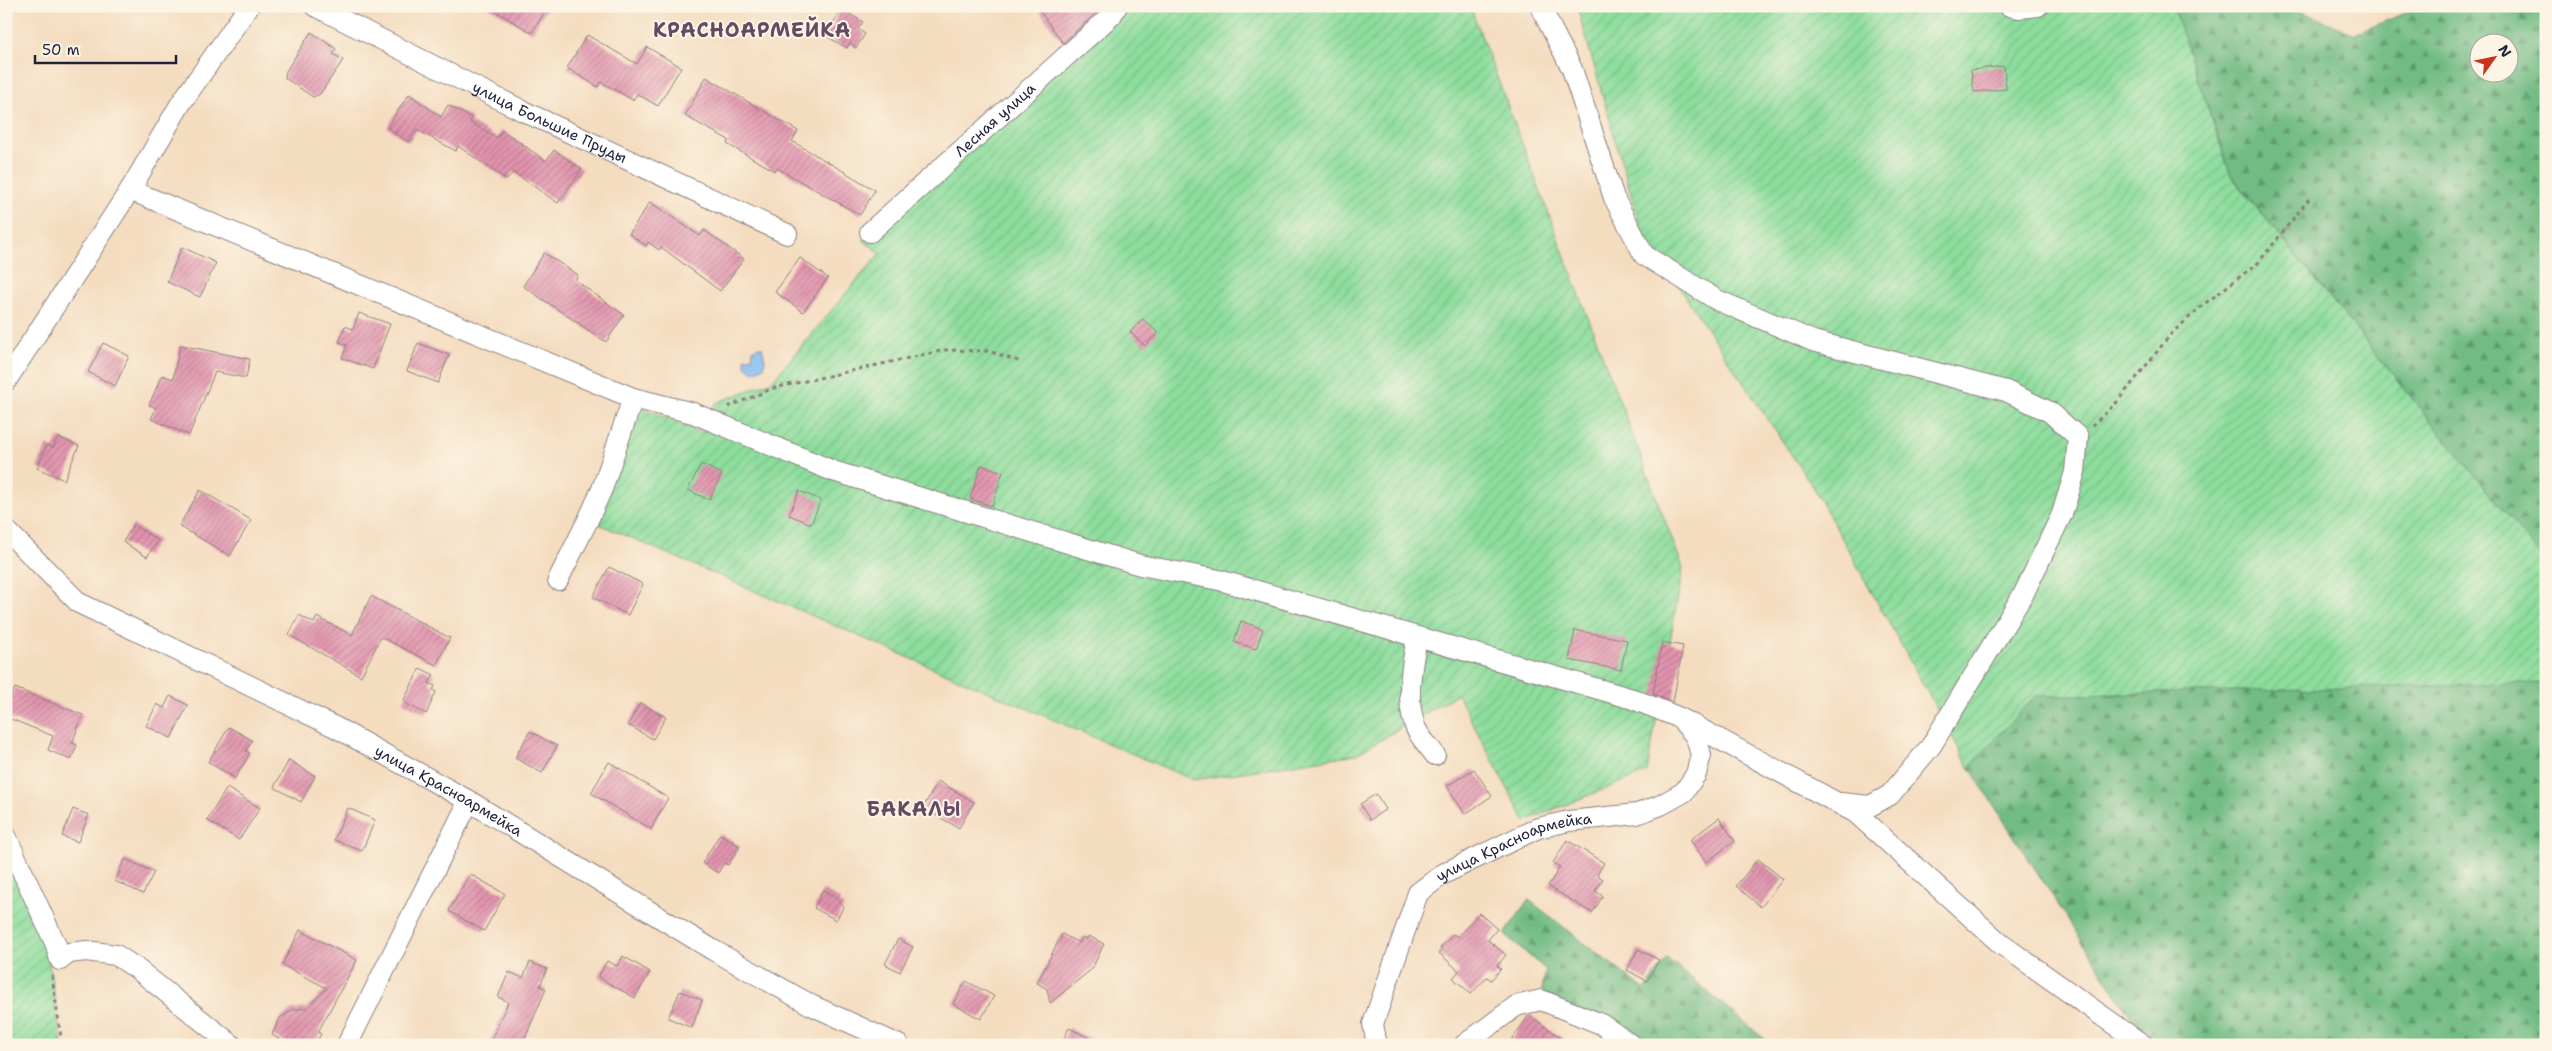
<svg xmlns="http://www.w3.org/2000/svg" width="2552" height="1051" viewBox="0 0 2552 1051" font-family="'Shantell Sans',sans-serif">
	<defs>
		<pattern id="forest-firs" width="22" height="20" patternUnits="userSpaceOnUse" patternTransform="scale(1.25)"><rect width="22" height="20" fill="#72bc84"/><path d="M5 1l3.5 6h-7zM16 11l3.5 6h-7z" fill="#5d986d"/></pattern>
		<pattern id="garden-furrows" width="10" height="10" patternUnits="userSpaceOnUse" patternTransform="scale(1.25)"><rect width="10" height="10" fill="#8ddd9d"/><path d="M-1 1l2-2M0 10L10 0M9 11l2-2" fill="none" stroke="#79bd88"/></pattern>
		<pattern id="building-hatch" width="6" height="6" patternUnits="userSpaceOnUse" patternTransform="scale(1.25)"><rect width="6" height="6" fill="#e294ae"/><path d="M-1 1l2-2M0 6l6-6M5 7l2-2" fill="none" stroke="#b7788f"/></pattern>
	</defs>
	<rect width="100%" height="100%" fill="#fcf5e5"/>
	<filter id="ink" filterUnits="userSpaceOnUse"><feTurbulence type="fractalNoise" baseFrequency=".02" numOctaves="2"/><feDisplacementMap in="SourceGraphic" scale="10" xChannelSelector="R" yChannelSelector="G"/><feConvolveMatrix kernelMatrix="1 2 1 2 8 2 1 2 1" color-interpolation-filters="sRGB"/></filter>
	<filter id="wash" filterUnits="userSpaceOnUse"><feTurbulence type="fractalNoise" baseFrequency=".0096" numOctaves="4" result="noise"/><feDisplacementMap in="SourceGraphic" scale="20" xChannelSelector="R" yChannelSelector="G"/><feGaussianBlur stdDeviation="1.12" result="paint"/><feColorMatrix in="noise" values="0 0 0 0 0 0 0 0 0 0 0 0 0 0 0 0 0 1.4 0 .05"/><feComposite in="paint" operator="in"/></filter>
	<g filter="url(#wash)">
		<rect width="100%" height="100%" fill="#f4dcbf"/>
		<g fill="url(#forest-firs)" stroke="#4a6f60" fill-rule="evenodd">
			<path d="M2173,6H2289L2355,34L2421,6H2546V563L2231,175ZM2480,42H2510V72H2480Z"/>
			<path d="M2546,683V1045H2149L1969,767L2035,696Z"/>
			<path d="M1529,900L1645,990L1667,958L1772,1045H1626L1540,998L1546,970L1504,934Z"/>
		</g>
		<g fill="url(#garden-furrows)" stroke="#58806c">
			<path d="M1130,6H1470L1683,568L1647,772L1525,821L1457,694L1357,754L1193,780L594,522L638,406L702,433L716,403L772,381L880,253L863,240Z"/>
			<path d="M1577,6H2173L2231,176L2546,563V683L2035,696L1969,767L1815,490L1641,230Z"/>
			<path d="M6,852L46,943L62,1045H6Z"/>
		</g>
		<path fill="#81baf2" stroke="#526e96" d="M758,347H762L765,360L764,367L754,372L745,366V358L752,357L753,350Z"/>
		<g id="blocks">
			<g fill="url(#building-hatch)">
				<path d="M487,6H548L532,33Z"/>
				<path d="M1036,6H1093L1097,12L1063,43Z"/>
				<path d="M842,9L863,22L858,29L865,34L856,48L850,43L847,48L826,36Z"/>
				<path d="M311,32L336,49L333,54L343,60L320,94L313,97L285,78L286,71Z"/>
				<path d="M587,35L637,64L647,47L681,67L658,106L637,94L633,100L601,82L598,87L567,68Z"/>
				<path d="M2004,66L2006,89L1974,92L1971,70Z"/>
				<path d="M706,77L798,131L792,141L875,190L860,215L777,168L775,171L727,144L729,140L685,116Z"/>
				<path d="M409,94L441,117L448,105L472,118L470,122L497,138L502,130L546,161L554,150L582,169L558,203L513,172L507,180L458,146L456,151L417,130L408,142L387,127Z"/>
				<path d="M650,202L700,236L704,230L744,259L720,291L661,247L659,250L648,242L646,246L629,234Z"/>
				<path d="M182,247L216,263L200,297L167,282Z"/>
				<path d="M544,253L578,275L575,280L624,315L606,342L523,286Z"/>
				<path d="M800,258L828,278L803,312L775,292Z"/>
				<path d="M359,313L390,324L373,369L342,358L347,345L339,342L345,326L353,329Z"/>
				<path d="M1143,319L1158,333L1145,346L1130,332Z"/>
				<path d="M103,343L129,356L115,386L88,372Z"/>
				<path d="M418,343L449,355L438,383L407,371Z"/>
				<path d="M180,345L250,359L246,378L215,372L189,435L151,419L156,408L149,405L162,375L173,379Z"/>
				<path d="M58,437L79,446L64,480L37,468L47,445L53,448Z"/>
				<path d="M701,464L722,474L709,500L688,490Z"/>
				<path d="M981,465L1003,472L992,506L970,499Z"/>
				<path d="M200,490L251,520L230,556L179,526Z"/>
				<path d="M799,491L821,500L811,524L789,515Z"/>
				<path d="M133,525L158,540L147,557L123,542Z"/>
				<path d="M609,567L643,584L628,615L593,597Z"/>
				<path d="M371,596L450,638L436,665L381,637L361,676L289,635L299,615L314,623L317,617L352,635Z"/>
				<path d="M1241,621L1263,629L1256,649L1234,642Z"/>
				<path d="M1575,630L1627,640L1621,670L1569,660Z"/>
				<path d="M1662,642L1683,646L1673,702L1653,694Z"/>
				<path d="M420,668L434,675L429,683L435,686L433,690L436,692L426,714L403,702Z"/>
				<path d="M15,688L83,715L72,743L77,745L71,760L48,750L53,736L6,717V696L10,698Z"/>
				<path d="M170,696L188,705L171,738L146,726L157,704L164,708Z"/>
				<path d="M640,703L666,717L653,739L628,725Z"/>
				<path d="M229,727L252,740L246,751L250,753L235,778L208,762Z"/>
				<path d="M530,731L557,746L542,773L515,758Z"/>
				<path d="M289,760L315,776L301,802L274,787Z"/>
				<path d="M609,762L668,798L651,829L591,793Z"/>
				<path d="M1474,769L1492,796L1465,814L1447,786Z"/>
				<path d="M938,781L974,802L959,828L923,808Z"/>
				<path d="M227,788L260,808L239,840L207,820Z"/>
				<path d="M1376,794L1386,809L1370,820L1360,804Z"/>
				<path d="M348,808L375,820L362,851L334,840Z"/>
				<path d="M73,809L89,815L78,842L62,836Z"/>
				<path d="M1719,818L1735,841L1706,862L1690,840Z"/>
				<path d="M720,834L740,846L728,865L724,863L718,873L702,863Z"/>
				<path d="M1567,840L1604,863L1597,875L1603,879L1595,891L1603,896L1592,913L1548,886L1560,867L1553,863Z"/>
				<path d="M125,859L154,872L143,894L115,881Z"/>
				<path d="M1758,859L1783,879L1761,907L1736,886Z"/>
				<path d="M470,874L505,894L484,931L449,911Z"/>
				<path d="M823,890L840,900L839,903L844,906L836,920L814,908Z"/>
				<path d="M1479,913L1497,929L1488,940L1506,955L1497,966L1501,969L1491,980L1487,977L1471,994L1453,978L1459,971L1439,953L1442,950L1440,948L1453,934L1458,937Z"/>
				<path d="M300,930L357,960L318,1032L321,1034L315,1045H290L272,1035L280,1018L292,1010L306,1008L327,988L282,965Z"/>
				<path d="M1062,934L1079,943L1082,937L1087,939L1089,936L1104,944L1092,969L1050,1003L1047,989L1037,983Z"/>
				<path d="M898,939L913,947L900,972L885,964Z"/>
				<path d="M1638,949L1659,960L1647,981L1627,970Z"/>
				<path d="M623,956L650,972L635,998L598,977L607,961L617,966Z"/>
				<path d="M530,962L547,969L540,986L546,989L522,1045H489L508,1002L498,997L509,972L523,978Z"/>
				<path d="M966,981L994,996L981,1019L953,1004Z"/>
				<path d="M680,991L702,1000L692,1028L668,1018Z"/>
				<path d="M1529,1015L1571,1045H1508Z"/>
				<path d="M1069,1028L1104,1045H1061Z"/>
			</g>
		</g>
	</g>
	<g filter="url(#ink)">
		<use href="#blocks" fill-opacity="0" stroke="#8b7f7d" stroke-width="1"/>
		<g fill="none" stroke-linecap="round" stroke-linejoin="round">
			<defs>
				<g id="minor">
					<path id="s1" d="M315,6L523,111L787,234"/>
					<path d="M1540,6L1572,69L1614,198L1644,255L1717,300L1813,341L2006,391L2050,412L2078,437L2075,472L2062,514L2024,593L1931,746L1890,795L1870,806L1841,803"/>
					<path d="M2009,6L2019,8L2038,6"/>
					<path d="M130,190L633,398L693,413L833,471L1140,565L1219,580L1633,699L1680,718L1856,813L2001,944L2143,1045"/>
					<path id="s2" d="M870,232L1111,16L1117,6"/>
					<path d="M6,381L130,190L181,103L249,6"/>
					<path id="s3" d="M6,530L79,603L335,727L469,801L713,950L811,1005L899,1045"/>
					<path d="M558,580L588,520L602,489L633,398"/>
					<path d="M1417,637C1412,666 1405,698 1415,726C1418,736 1429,746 1435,755"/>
					<path d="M6,836L56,945L60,960L69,953L86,951L116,955L136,968L232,1045"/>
					<path d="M347,1045L469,801"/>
					<path id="s4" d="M1377,1045L1373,1024L1418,893L1443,874L1538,828L1569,821L1637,814L1661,805L1684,792L1696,774L1701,755L1696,737L1684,723"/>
					<path d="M1464,1045L1516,1006L1541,1000L1601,1024L1631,1045"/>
				</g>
			</defs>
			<use href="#minor" stroke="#8b7f7d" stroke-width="22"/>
			<g stroke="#8b7f7d" stroke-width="3" stroke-dasharray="4 4" stroke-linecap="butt">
				<path d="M728,407L774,388L945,350L988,351L1021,362"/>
				<path d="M2092,426L2118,401L2171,334L2203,305L2258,263L2309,199"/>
				<path d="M52,976L62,1045"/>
			</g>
			<use href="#minor" stroke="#fff" stroke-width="20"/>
		</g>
	</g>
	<g text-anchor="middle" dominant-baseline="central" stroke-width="4" stroke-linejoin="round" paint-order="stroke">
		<g font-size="15" fill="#22223b" stroke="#fcf5e5">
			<text stroke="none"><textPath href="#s2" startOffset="168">Лесная улица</textPath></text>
			<text stroke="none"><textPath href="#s1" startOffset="262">улица Большие Пруды</textPath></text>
			<text stroke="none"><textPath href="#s3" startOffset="518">улица Красноармейка</textPath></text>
			<text stroke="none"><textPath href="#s4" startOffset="268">улица Красноармейка</textPath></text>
		</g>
		<g font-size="20" font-weight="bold" letter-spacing="1" fill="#654a63" stroke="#fcf5e5">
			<text x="752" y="30">КРАСНОАРМЕЙКА</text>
			<text x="914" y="809">БАКАЛЫ</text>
		</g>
	</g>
	<rect width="2552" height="1051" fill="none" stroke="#fcf5e5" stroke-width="25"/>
	<g transform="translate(2494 58) rotate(57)"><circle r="24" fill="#fcf5e5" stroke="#a5a1a1"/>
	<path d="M0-4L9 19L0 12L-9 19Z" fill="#c8321e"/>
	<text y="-8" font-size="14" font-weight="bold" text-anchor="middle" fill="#22223b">N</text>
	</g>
	<path d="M35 55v8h141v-8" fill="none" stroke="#22223b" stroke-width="2.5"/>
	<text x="42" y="55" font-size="15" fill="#22223b" stroke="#fcf5e5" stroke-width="4" paint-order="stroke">50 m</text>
</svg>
